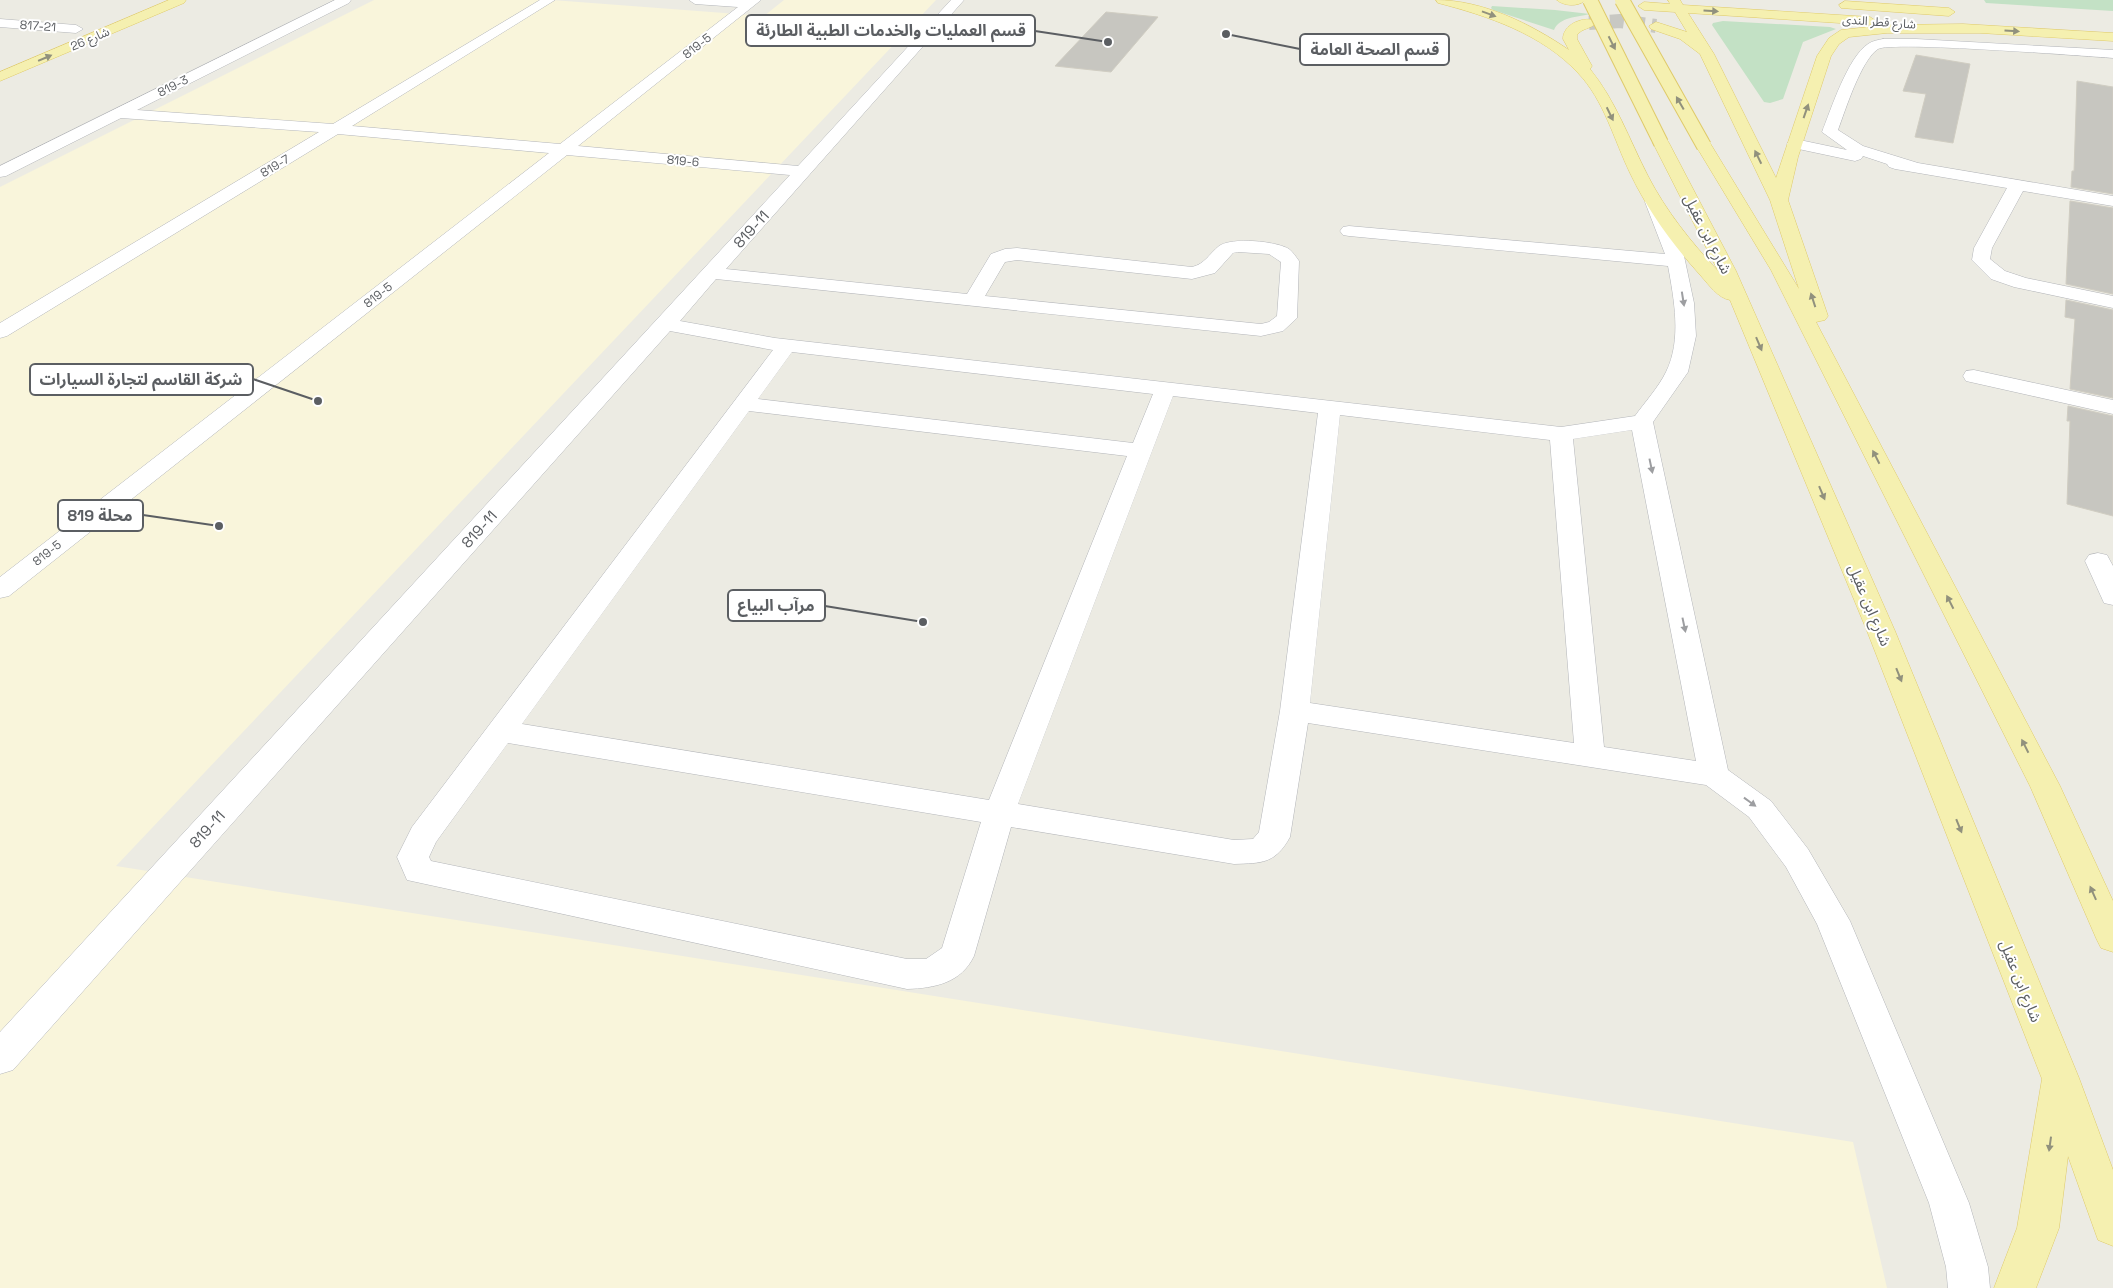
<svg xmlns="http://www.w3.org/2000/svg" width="2113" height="1288" viewBox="0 0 2113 1288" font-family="'Space Grotesk','Noto Sans Arabic',sans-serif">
	<rect width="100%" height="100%" fill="#ecebe3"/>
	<path fill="#f9f5db" d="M374,0H552L764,16L784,0H936L116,866L1853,1142L1887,1288H0V187Z"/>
	<g fill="#c3e1c5">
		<path d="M1984,0H2113V11L1986,3Z"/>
		<path d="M1492,6L1555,10L1590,14C1578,17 1559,17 1554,30L1493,10L1491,8Z"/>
		<path d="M1723,21L1830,27L1836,29L1803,42L1783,99L1770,103L1764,102L1712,25L1713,23Z"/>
	</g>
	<g fill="#c7c6c0" stroke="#d0cdc2">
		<path d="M1106,12L1158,17L1111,72L1055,66Z"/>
		<path d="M1916,55L1970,64L1953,143L1915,137L1926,94L1903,91Z"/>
		<path d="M2077,81L2113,87V194L2071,187L2072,171H2074Z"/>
		<path d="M2070,201L2113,208V294L2066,284Z"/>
		<path d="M2066,300L2113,310V398L2070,389L2075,319L2065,317Z"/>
		<path d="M2068,406L2113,416V516L2067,504L2070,421H2067Z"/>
	</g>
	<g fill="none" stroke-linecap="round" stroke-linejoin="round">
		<path stroke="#c8c8c3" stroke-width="14" stroke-dasharray="14 7" stroke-linecap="butt" d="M1589,23L1620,21L1656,26"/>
		<defs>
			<g id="minor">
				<path d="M335,0H351L349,3L137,110L333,124L540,0H555L352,126L560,144L738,7L695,4L689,0H761L578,146L798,166L951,0H964L726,269L967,294L991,254L1005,249L1017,248L1192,267C1205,264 1209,254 1219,246C1232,237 1276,241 1289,249C1293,252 1296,257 1299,261L1297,318L1283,331L1261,336L716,279L680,321L775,338L1561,427L1635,416C1645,402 1658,388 1666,372C1682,340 1674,299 1668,266L1349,236L1343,235L1340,231L1343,227L1349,226L1665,254L1645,202L1648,198L1654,197L1660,198L1684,256L1694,303L1696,336L1688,372L1653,422L1728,770L1771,801L1808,849L1850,921L1969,1203L1988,1267L1990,1288H1948L1946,1267L1929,1203L1817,924L1786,867L1749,817L1706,785L1308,723L1290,837C1275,864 1262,863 1234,864L1011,827L974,956C961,983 935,988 907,989L407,880L397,857L412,827L773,350L670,331L13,1070L0,1074V1032L790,175L567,155L9,596L0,598V577L549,153L338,134L7,336L0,338V323L319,132L121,118L6,176L0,177V166ZM1238,252L1269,254L1281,262L1277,316L1269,322L1261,324L985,296L1005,262L1017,260L1192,279L1215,273L1233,253ZM792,352L1153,394L1133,443L758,399ZM1173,396L1318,413L1280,711L1259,832L1253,839L1234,840L1018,804ZM749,411L1127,456L989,800L522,724ZM1340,415L1550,440L1574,743L1310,703ZM1632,430L1696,761L1604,747L1573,439ZM508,743L981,822L942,948L926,959H907L431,861L429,857L436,842Z"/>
				<path d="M0,19L76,25L83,29L76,33L0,27Z"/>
				<path d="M1883,39H1916L2113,50V58C2084,56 1890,41 1878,49C1861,60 1845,111 1838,130L1863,146L1918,163L2113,196V206L2023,191L1992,248L1990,259L2005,271L2026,278L2113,296V308L2014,287L1991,279L1972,260L1974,248L2007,188L1895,169L1889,167L1887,164L1863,156L1861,159L1855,161L1789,147L1787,144L1789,141L1795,139L1847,150L1822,132C1831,109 1848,57 1868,44C1872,41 1878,40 1883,39Z"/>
				<path d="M1974,370L2113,400V414L1966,381L1963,376L1966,371Z"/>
				<path d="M2098,553L2107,555L2113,566V605L2104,603L2085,561L2089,555Z"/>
			</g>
			<g id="major">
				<path d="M169,0H186L184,3L0,81V72Z"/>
				<path d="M1436,0C1483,0 1531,24 1569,50L1563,39C1563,25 1581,17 1594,20L1596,23C1591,29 1582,28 1577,35V39L1592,66L1590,69C1616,101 1629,139 1648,176C1666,211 1691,242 1718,271L1653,143L1655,140H1667L1669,143L1736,271L1895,631L2079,1078L2113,1170V1246L2098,1240L2068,1156L2059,1228L2036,1288H1994L2017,1228L2042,1079L1867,631L1730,300C1718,298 1709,285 1701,276C1673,245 1648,211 1630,173C1614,140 1604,100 1578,73C1542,34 1488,16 1438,3Z"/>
				<path d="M1557,0H1584V1C1578,7 1563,6 1557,0Z"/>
				<path d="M1668,0H1680L1683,5L1870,17L1876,21L1870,25L1688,13L1714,54L1776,178L1817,56L1829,38L1841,30L1887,25L1963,24L2113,33V41L1980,33H1887L1849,37L1839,44L1831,56L1798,157L1788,200L1828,316L1825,320L1816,322L2060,786L2113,901V952L2101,948L2096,938L2030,786L1771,270L1696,146L1698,143H1710L1799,289L1770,200L1700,54L1680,39L1651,29L1649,26L1656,22L1687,32L1675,12L1644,10L1638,6L1644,2L1670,4Z"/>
				<path d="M1845,1L1949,8L1955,12L1949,16L1841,8L1839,5Z"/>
			</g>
		</defs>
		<use href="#minor" stroke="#b3b5b9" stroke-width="1"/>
		<use href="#major" stroke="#dfca69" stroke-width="1"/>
		<use href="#minor" fill="#fff" fill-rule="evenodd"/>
		<use href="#major" fill="#f5f0b0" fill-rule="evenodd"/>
		<defs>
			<g id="major-bridge">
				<path d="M1590,0L1661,143"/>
				<path d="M1622,0L1704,146"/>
			</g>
		</defs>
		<use href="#major-bridge" stroke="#dfca69" stroke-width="16" stroke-linecap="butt"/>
		<use href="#major-bridge" stroke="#f5f0b0" stroke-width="14"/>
	</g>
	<defs><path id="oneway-solid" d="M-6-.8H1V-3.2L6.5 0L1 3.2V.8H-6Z" transform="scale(1.25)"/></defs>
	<g fill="#91917d">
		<use href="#oneway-solid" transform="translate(1711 11) rotate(4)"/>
		<use href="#oneway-solid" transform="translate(1489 14) rotate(20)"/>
		<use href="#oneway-solid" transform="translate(2012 31) rotate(4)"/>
		<use href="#oneway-solid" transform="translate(1612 43) rotate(63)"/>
		<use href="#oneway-solid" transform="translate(45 58) rotate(-23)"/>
		<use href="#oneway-solid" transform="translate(1680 103) rotate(-120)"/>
		<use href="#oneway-solid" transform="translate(1806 111) rotate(-71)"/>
		<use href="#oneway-solid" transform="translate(1610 114) rotate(64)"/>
		<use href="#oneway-solid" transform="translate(1758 157) rotate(-116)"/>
		<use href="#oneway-solid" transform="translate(1813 300) rotate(-108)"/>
		<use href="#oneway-solid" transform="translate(1759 344) rotate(67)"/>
		<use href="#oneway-solid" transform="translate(1876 457) rotate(-117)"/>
		<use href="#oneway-solid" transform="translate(1822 493) rotate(67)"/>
		<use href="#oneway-solid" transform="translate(1950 602) rotate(-117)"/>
		<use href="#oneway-solid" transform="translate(1899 675) rotate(68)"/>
		<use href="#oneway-solid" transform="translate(2025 746) rotate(-117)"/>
		<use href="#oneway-solid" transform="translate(1959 826) rotate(68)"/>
		<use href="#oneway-solid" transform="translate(2093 893) rotate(-114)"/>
		<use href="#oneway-solid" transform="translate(2050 1144) rotate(98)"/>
	</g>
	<g fill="#9d9ea1">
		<use href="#oneway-solid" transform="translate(1683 299) rotate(81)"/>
		<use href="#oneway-solid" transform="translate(1651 466) rotate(78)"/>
		<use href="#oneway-solid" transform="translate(1684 625) rotate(78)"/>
		<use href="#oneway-solid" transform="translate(1750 802) rotate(36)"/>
	</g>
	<g text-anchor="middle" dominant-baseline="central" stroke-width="4" stroke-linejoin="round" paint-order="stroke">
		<g font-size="12" fill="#5b5e62" stroke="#fff">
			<text transform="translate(1879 22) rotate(4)">شارع قطر الندى</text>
			<text transform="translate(38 26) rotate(4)">817-21</text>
			<text transform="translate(90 39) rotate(-23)">شارع 26</text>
			<text transform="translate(697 46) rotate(-38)">819-5</text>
			<text transform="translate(173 86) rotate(-27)">819-3</text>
			<text transform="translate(683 161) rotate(5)">819-6</text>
			<text transform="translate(275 166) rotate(-31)">819-7</text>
			<text transform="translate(378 295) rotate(-38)">819-5</text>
			<text transform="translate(47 553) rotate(-38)">819-5</text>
		</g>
		<g font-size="15" fill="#5b5e62" stroke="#fff">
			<text transform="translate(751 229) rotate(-48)">819-11</text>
			<text transform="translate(1708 234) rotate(63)">شارع ابن عقيل</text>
			<text transform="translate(479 529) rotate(-48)">819-11</text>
			<text transform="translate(1870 605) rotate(67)">شارع ابن عقيل</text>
			<text transform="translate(207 829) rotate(-48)">819-11</text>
			<text transform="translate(2021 981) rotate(68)">شارع ابن عقيل</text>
		</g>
	</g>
	<path fill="none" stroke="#5b5e62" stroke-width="2" d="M1108 42L1035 31M1226 34L1300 49M318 401L253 379M219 526L143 515M923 622L825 606"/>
	<g fill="#5b5e62" stroke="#fff" stroke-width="2">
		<circle cx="1108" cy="42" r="5"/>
		<circle cx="1226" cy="34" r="5"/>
		<circle cx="318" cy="401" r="5"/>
		<circle cx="219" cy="526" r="5"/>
		<circle cx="923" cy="622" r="5"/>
	</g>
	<g fill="#fff" stroke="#5b5e62" stroke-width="2">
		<rect x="746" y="15" width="289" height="31" rx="5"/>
		<rect x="1300" y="34" width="149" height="31" rx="5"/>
		<rect x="30" y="364" width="223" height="31" rx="5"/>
		<rect x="58" y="500" width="85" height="31" rx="5"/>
		<rect x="728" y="590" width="97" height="31" rx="5"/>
	</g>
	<g font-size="16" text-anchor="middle" font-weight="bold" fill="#5b5e62">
		<text x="891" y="36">قسم العمليات والخدمات الطبية الطارئة</text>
		<text x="1375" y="55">قسم الصحة العامة</text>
		<text x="141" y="385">شركة القاسم لتجارة السيارات</text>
		<text x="100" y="521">819 محلة</text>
		<text x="776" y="611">مرآب البياع</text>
	</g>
</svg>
